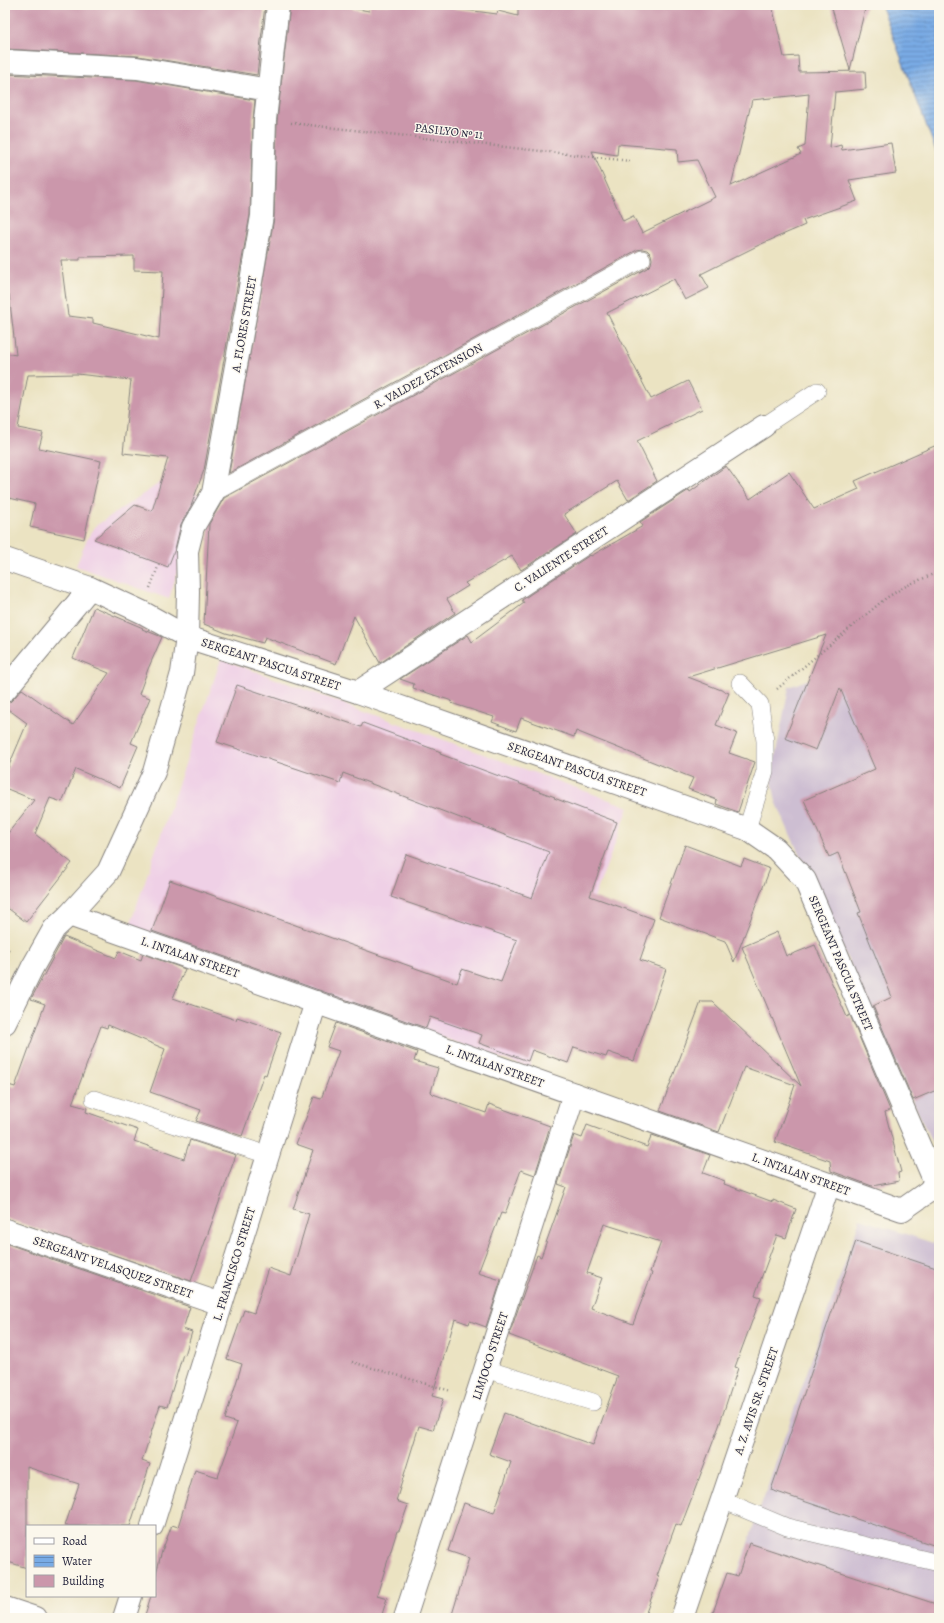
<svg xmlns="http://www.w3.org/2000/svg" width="944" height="1623" viewBox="0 0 944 1623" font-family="Alegreya,serif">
	<defs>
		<pattern id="water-rules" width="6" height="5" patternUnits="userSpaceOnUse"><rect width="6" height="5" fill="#79abe5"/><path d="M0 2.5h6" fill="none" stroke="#638bbb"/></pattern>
	</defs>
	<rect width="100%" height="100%" fill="#fbf7ec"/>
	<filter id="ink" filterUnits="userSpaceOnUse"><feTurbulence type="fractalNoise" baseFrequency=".025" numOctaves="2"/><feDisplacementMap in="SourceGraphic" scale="8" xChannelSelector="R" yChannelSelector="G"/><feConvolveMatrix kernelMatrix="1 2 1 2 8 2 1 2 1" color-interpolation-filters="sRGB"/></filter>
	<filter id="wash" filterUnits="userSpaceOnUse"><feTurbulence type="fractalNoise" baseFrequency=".012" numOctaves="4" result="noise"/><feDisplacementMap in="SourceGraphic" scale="16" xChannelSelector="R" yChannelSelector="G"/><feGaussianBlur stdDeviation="0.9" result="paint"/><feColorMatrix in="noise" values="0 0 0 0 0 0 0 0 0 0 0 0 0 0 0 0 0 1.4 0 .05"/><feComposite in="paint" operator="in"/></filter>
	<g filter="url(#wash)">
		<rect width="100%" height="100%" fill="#ebe3c2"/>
		<g fill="#efd0e6">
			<path d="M164,480L200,495L169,599L76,566L87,539L94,527Z"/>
			<path d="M221,659L629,807L529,1068L129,928Z"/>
		</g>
		<g fill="#cdbed2">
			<path d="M939,610V1158L786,825L776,801L771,777L789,687L913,638Z"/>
			<path d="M860,1219L933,1243L939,1235V1618H722Z"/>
		</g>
		<path fill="url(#water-rules)" stroke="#4e6690" d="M881,5H939V159L885,15Z"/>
		<g id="blocks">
			<g fill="#cb97ab" fill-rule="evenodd">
				<path d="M5,5H265L257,75L138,56L5,49Z"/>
				<path d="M290,5H335L369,11L370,5H452L451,8L497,14L498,11L518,16V5H772L784,57L798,56L799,72L865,71L866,89L835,92L830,148L841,145L842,150L891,143L896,173L849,180L857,201L803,220L805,225L759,245L701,274L709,288L685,300L674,279L607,313L651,399L688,381L702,409L637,441L657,481L628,500L617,481L564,514L577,534L521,570L512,556L465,583L468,586L447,599L455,613L380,663L354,616L336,664L265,637L263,643L226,633L204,624L209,524L224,498L647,268L651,264L652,259L651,254L647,250L642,249L637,250L229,473L274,218L277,121ZM809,94L805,146L798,149L801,154L731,186L752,100ZM618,144L677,149L678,162L697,160L715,197L642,233L633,216L623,221L592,151L617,155Z"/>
				<path d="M831,5H866L850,70Z"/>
				<path d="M5,74L136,80L255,100L253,120L250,215L204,470L191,506L181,524L175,549L168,567L94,539L135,505L152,511L168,458L123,453L131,380L77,374L28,375L18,428L43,433L39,448L101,461L84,539L30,527L35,504L5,497V353L16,355L9,294H5ZM134,256V270L163,271L159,339L93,323V319L68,316L61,260H80V257Z"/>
				<path d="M939,444V1089L913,1100L873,1006L892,997L858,913L861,912L838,853L829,857L804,800L875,769L840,688L816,750L785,738L826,635L688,677L729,693L716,725L737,733L729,753L755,762L738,812L716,804L717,800L688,789L693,778L576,731L574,737L521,718L516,731L492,722L494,717L451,703L452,701L413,688L414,684L400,679L468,635L472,642L524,603L522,600L532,593L590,555L591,556L643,526L640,522L689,490L690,492L726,466L750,499L789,472L814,509L859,489L855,481Z"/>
				<path d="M94,607L143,628L142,629L162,637L148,669L139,694L150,698L131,743L138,746L120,788L76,769L62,802L50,798L35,834L72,863L26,922L5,906V837L34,800L5,788V775L27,723L5,707V702H10L14,698L22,689L73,725L109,673L73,658Z"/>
				<path d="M237,685L361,727L363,723L441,752L440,754L555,797L554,798L617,822L590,896L654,919L640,960L666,969L634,1061L608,1052L606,1057L574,1047L568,1063L532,1050L528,1061L479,1043L482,1035L430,1017L426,1028L152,931L170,880L457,983L462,969L501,982L517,940L391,897L406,854L532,898L549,852L343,773L340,783L217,742Z"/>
				<path d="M685,845L741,866L744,859L770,869L734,962L725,941L659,917Z"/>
				<path d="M777,932L786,956L790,954V955L815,945L847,1017L850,1015L890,1110L885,1112L901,1172L898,1173L899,1181L872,1186L831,1171L830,1161L775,1142L795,1085L744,1067L719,1132L660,1111L701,1002H713L801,1086L742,947Z"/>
				<path d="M64,937L116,958L119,951L141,960L143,954L185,969L173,998L236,1020L237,1017L281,1032L266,1075L264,1074L242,1136L196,1121L201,1110L150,1092L165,1049L108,1025L107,1028L101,1026L72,1104L87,1108L86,1112L138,1130L134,1141L184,1159L190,1140L236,1155L191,1281L5,1218V1084L15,1087L45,1004L31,999Z"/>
				<path d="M336,1023L417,1052L414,1061L438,1068L431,1092L433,1094L486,1113L489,1104L550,1126L535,1175L521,1170L505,1214L501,1213L478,1273L501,1280L486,1327L470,1321L469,1324L455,1319L432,1396L443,1399L433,1430L419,1426L396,1501L408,1505L399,1531H397L377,1595L387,1598L381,1618H144L151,1596H155V1583L157,1578L155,1577L162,1551L172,1525L178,1527L195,1470L218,1477L237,1423L225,1419L242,1364L227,1359L244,1310L254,1313L268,1268L291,1276L309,1214L293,1209L313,1150L296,1144L314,1097L321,1099L339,1051L327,1047Z"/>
				<path d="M587,1125L647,1147L652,1135L710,1155L703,1173L725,1181L724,1184L773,1202V1200L796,1209L786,1238L777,1235L755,1295L761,1297L735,1367L738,1368L719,1426L681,1526L676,1524L657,1576L659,1577L644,1618H451L469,1558L448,1551L464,1503L494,1513L511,1462L489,1454L504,1413L593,1445L618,1376L509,1335L537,1255L541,1257L566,1187L558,1184L574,1135L582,1138ZM604,1224L661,1242L650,1272L652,1273L633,1324L591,1308L602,1278L587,1273Z"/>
				<path d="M856,1241L939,1269V1547L771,1490Z"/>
				<path d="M5,1243L190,1307L183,1329L192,1332L185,1355L183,1354L167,1407L160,1405L142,1461L150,1464L130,1526H65L79,1484L27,1467V1568L5,1561Z"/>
				<path d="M749,1543L939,1605V1618H711L727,1573L738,1576Z"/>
			</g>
		</g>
	</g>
	<g filter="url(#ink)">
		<use href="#blocks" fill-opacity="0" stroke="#86827e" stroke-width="1"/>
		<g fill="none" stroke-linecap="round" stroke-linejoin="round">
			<defs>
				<g id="service">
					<path d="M764,426L817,391"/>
					<path d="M213,493L642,259"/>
					<path d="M740,683L760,704L765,741V771L747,829"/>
					<path d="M94,1099L268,1155"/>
					<path d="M485,1369L593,1402"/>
					<path d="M722,1500L787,1527L939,1563"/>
				</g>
				<g id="minor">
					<path d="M5,61L137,68L269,90"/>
					<path d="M5,559L90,588L142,612L187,637L358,692L747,829L776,849L805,880L935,1182L929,1191L902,1210L69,915"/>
					<path d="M5,690L90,588"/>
					<path d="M358,692L764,426"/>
					<path d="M5,1023L32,968L54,929L69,915L108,872L154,772L182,673L187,637L188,592L187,551L193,527L213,493L247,305L262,216L265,120L278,5"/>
					<path d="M5,1230L221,1304"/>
					<path d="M152,1526L316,1002"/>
					<path d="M124,1618L131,1596"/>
					<path d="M405,1618L574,1094"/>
					<path d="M682,1618L829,1184"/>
				</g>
				<path id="tertiary" d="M5,1608L35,1618"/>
			</defs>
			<use href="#service" stroke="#86827e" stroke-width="18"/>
			<use href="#minor" stroke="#86827e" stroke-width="24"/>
			<use href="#tertiary" stroke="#86827e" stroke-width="24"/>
			<g stroke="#86827e" stroke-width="2.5" stroke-dasharray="1 3" stroke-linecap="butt">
				<path d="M291,123L630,161"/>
				<path d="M150,588L159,564"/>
				<path d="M777,689L886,598L906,586L938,572"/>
				<path d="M5,947L11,952"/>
				<path d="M352,1362L451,1391"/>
			</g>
			<use href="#service" stroke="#fff" stroke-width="17"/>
			<use href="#minor" stroke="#fff" stroke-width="22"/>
			<use href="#tertiary" stroke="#fff" stroke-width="22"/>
		</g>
	</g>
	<g text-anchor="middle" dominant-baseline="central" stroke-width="3" stroke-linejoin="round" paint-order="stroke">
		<g font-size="12" fill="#22223b" stroke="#fbf7ec">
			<text transform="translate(449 131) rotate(6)">PASILYO № 11</text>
			<text transform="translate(244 324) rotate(-80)">A. FLORES STREET</text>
			<text transform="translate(428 376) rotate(-29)">R. VALDEZ EXTENSION</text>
			<text transform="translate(561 559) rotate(-33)">C. VALIENTE STREET</text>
			<text transform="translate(271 664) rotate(18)">SERGEANT PASCUA STREET</text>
			<text transform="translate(577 769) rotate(19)">SERGEANT PASCUA STREET</text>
			<text transform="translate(190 957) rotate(19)">L. INTALAN STREET</text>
			<text transform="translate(841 963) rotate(67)">SERGEANT PASCUA STREET</text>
			<text transform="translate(495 1066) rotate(20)">L. INTALAN STREET</text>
			<text transform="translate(801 1174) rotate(20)">L. INTALAN STREET</text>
			<text transform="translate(234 1264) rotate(-73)">L. FRANCISCO STREET</text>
			<text transform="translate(113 1267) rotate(19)">SERGEANT VELASQUEZ STREET</text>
			<text transform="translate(490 1356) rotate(-72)">LIMJOCO STREET</text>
			<text transform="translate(756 1401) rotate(-71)">A. Z. AVIS SR. STREET</text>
		</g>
	</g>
	<rect width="944" height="1623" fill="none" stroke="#fbf7ec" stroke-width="20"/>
	<rect x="26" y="1525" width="130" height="72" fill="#fbf7ec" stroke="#a4a2a5"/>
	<rect x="34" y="1538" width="20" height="6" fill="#ffffff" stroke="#a4a2a5"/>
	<text x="62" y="1545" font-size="12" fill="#22223b">Road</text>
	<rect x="34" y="1555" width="20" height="12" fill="url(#water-rules)" stroke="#a4a2a5"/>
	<text x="62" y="1565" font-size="12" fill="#22223b">Water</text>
	<rect x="34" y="1575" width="20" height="12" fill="#cb97ab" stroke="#a4a2a5"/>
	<text x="62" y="1585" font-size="12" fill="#22223b">Building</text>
</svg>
